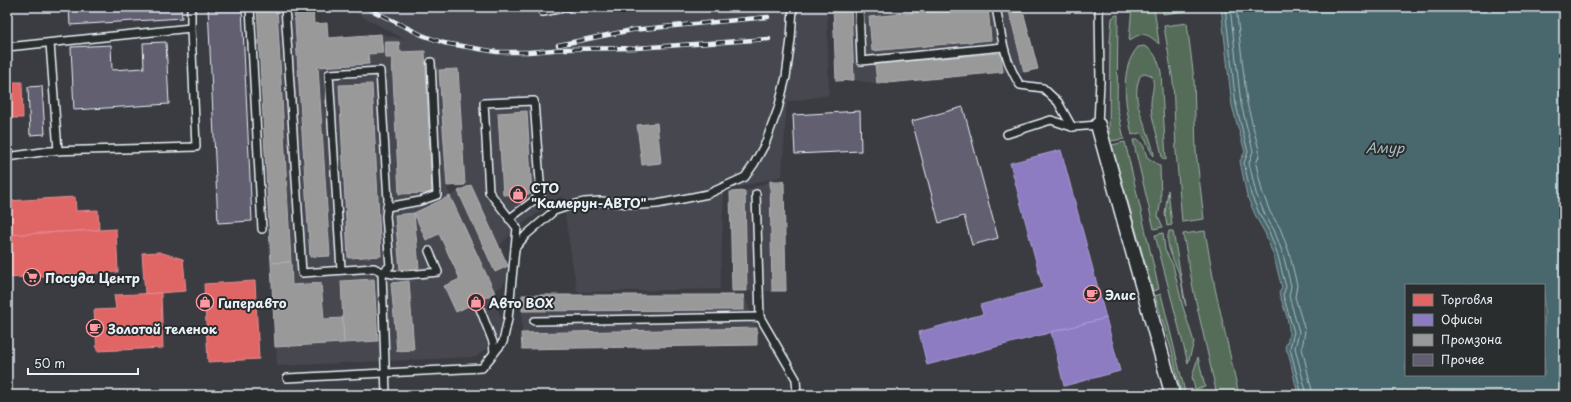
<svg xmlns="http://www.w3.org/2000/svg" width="1571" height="402" viewBox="0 0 1571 402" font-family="'Playpen Sans',sans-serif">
	<rect width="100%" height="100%" fill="#3b3c42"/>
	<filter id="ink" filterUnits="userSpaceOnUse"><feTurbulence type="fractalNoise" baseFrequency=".025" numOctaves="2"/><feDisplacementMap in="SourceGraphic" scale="8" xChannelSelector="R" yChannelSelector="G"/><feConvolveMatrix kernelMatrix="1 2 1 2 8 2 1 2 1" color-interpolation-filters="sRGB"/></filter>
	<g filter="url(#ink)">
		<g fill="#474650" fill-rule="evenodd">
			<path d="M257,7H313L314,24L328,38L381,34L406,40L345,7H827L829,95L787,102L782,176L724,191L720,289L577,292L562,196L517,228L499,246L508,266L507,277L504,284L490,296L503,320L498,338L476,357L277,366ZM465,185H470L450,196L447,186Z"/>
			<path d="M833,7H1022L1038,69L1024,72H1003L877,84L854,80L836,81Z"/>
			<path d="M770,181H784L786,291H732L730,192L745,191Z"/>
			<path d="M522,295H744L757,328V345L522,349Z"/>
		</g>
		<g fill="#556d59" stroke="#9eafa8">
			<path d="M1132,7H1154L1159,44C1147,33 1142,31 1129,41Z"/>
			<path d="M1163,7H1184L1185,11L1163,14Z"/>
			<path d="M1116,15H1118L1117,106L1124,139L1110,141L1109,135L1110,42L1112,18Z"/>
			<path d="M1187,23L1194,79L1196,151L1204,219L1182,222L1176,151L1173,82L1164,26Z"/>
			<path d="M1144,46C1155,51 1158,60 1161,72L1166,160L1162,158C1160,140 1152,124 1151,106C1150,95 1157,85 1151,75L1145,73L1140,76C1139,80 1137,84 1137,88C1134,109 1152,135 1154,156C1148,149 1148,140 1140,133L1132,135C1126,107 1118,70 1138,47Z"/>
			<path d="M1133,140H1139L1144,147L1147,157L1160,166L1161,201L1158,216L1163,227L1154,229Z"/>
			<path d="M1125,142L1159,289L1153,291L1112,145Z"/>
			<path d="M1168,190L1172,225L1167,226L1165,214Z"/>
			<path d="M1169,231H1173L1186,306C1182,296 1183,287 1180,277C1176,262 1164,248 1169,231Z"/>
			<path d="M1205,231L1215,288L1239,395H1217L1194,293L1183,234Z"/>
			<path d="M1163,233L1165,250L1173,265L1183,307L1194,342L1188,363L1155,235Z"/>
			<path d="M1161,294L1185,392H1181L1172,352L1155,296Z"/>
			<path d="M1198,357L1205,387L1195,389L1192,377Z"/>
		</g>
		<path fill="#4a686d" stroke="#899fa5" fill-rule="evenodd" d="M1221,7H1564V395H1298L1289,355L1285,347C1295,330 1284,310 1279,293L1282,288L1274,257L1265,233L1257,219L1247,196L1240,161L1245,152L1232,106ZM1406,285H1544V375H1406Z"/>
		<g fill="#e06666" stroke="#e29092">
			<path d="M7,82H22L23,118H7Z"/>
			<path d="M75,197L76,211L98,210L99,230L7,235V201Z"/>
			<path d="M116,229L118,272L7,278V235Z"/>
			<path d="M159,252L183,259L186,291L145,294L142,253Z"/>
			<path d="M255,281L259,359L208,362L204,284Z"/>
			<path d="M161,293L163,348L97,351L94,310L116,309L114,295Z"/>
		</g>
		<g fill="#8e7cc3" stroke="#a99fd3">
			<path d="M1061,150L1106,318L927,365L919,332L983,314L980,305L1043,288L1010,163Z"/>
			<path d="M1106,318L1120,371L1064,386L1051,332Z"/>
		</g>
		<g fill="#999" stroke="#b1b3b6">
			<path d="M257,7H277L291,262L271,263Z"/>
			<path d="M294,7H313L314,24L327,23L328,38L381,34L383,53L368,54L369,64L318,67L330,256L310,257Z"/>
			<path d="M833,7H851L854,80L836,81Z"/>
			<path d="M979,7H988L991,40L872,51L869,17Z"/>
			<path d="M1008,7H1022L1038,69L1024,72Z"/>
			<path d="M385,42H399L400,52L425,51L432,193L399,194L392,58H386Z"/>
			<path d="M1001,53L1003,72L877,84L875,64Z"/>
			<path d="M458,69L465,185L447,186L439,70Z"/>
			<path d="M372,84L381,256L348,258L339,85Z"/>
			<path d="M527,111L532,194L503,195L498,113Z"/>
			<path d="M657,123L661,163L642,165L637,125Z"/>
			<path d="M770,181H784L786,291H772Z"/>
			<path d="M471,185L508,266L495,272L458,191Z"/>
			<path d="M745,191L747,291H732L730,192Z"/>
			<path d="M450,196L495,293L456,312L444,286L460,279L439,234L426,240L414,213Z"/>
			<path d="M414,213L419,268L400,270L395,215Z"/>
			<path d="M291,262L292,285L321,283L324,319L343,318L344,343L275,347L271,263Z"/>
			<path d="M374,279L378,341L344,343L341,281Z"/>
			<path d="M409,281L414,350L397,351L391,283Z"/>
			<path d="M522,295H744V310L522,311Z"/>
			<path d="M757,328V345L522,349L521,333Z"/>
		</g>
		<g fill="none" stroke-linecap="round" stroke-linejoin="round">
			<g stroke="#a9bac0" stroke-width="1">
				<path d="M1225,7L1236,105L1248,152L1244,163L1251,195L1261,217L1269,231L1278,256L1286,287L1283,295L1294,332L1290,348L1302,395"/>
				<path d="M1230,7L1241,104L1253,151L1249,163L1256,193L1265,215L1274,230L1283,254L1291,286L1289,296L1299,332L1295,348L1307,395"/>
				<path d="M1236,7L1247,103L1259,150V156L1256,164L1262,191L1270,212L1280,228L1289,252L1297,285L1295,297L1305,331L1302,348L1313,395"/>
			</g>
		</g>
		<g fill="#625e6f" stroke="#e8f1f8">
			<path d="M69,7H181L182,18L70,25Z"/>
			<path d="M208,7H242L252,221L218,223Z"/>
			<path d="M166,42L169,104L74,110L71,47L111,45L112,70L144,68L143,43Z"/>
			<path d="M42,86L45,134L30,135L28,87Z"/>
			<path d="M963,107L998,238L972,245L964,216L939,223L912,121Z"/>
			<path d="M860,111L861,151L795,154L793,115Z"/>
		</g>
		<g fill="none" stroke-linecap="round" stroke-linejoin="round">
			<defs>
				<g id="service">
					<path d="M191,7V28"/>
					<path d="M250,7L262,229"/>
					<path d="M285,7L302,273L374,268C393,279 416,274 438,272L429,251"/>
					<path d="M861,7H859L861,61L1003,47"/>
					<path d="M996,7C1001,34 1004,61 1020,85L1043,88L1058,102L1072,127"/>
					<path d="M543,12L568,7"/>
					<path d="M50,43L58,151"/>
					<path d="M7,47L191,28L196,147L49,151L7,157"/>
					<path d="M1007,134L1051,120L1072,127L1098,125L1100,81L1099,7"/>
					<path d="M756,194L760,317"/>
					<path d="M387,207L420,201L437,195L431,62"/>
					<path d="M515,248L526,235L554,211L572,205L584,202L601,201L640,205L657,204L708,194L745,177L754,164L765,144L778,109L786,77L791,39L793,7"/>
					<path d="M341,270L329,74L380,71L388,200L386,216L390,266L382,273L386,395"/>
					<path d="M480,309L493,342L494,353"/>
					<path d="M534,321L760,317L796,379L797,395"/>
					<path d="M287,378L482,368L503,342L508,319L517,228L489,192L484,103L534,101L541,195L509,219"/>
				</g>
				<path id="minor" d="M1098,125L1171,389L1170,395"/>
			</defs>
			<use href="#service" stroke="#e8f1f8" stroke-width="10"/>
			<use href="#minor" stroke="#e8f1f8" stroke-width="17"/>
			<use href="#service" stroke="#2a2d2e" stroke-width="7"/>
			<use href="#minor" stroke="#2a2d2e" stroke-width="14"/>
			<defs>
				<g id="rail">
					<path d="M365,7L422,35L444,43L497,52H529L565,49L636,48L769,39"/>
					<path d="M558,45L632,30L768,17"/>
				</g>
			</defs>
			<use href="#rail" stroke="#e8f1f8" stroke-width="4.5"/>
			<use href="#rail" stroke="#2a2d2e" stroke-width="3" stroke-dasharray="9" stroke-linecap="butt"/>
		</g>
	</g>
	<defs>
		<symbol id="shop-ring" viewBox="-11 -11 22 22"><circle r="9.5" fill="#2a2d2e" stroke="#ff9aa2" stroke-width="1.5"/><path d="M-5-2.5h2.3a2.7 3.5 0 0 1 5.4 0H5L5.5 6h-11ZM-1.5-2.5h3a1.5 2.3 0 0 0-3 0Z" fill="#ff9aa2"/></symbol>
		<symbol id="supermarket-ring" viewBox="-11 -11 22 22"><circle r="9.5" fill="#2a2d2e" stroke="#ff9aa2" stroke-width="1.5"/><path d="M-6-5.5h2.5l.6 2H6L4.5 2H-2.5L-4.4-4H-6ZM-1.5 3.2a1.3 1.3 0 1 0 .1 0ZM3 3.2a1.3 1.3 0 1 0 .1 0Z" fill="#ff9aa2"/></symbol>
		<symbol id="cafe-ring" viewBox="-11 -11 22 22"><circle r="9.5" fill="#2a2d2e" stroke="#ff9aa2" stroke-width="1.5"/><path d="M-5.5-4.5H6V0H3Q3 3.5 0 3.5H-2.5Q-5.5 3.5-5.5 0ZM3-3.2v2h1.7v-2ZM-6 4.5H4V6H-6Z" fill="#ff9aa2"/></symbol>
	</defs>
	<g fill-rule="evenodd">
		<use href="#shop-ring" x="508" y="184" width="20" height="20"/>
		<use href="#supermarket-ring" x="22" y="267" width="20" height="20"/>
		<use href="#cafe-ring" x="1082" y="284" width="20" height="20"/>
		<use href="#shop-ring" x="195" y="292" width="20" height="20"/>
		<use href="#shop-ring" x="466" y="292" width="20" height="20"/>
		<use href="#cafe-ring" x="85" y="318" width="20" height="20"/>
	</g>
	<g text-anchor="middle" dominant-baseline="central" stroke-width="4" stroke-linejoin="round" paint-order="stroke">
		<g font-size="13" font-weight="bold" fill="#e8f1f8" stroke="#2a2d2e" text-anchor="start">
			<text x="531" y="187">СТО<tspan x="531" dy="15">"Камерун-АВТО"</tspan></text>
			<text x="45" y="277">Посуда Центр</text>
			<text x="1105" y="294">Элис</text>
			<text x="218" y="302">Гиперавто</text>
			<text x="489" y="302">Авто BOX</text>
			<text x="108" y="328">Золотой теленок</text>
		</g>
		<g font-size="14" font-style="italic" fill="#a9bac0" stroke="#2a2d2e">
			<text x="1385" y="147">Амур</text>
		</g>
	</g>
	<rect width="1571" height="402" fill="none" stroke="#2a2d2e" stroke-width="24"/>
	<rect x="12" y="12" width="1547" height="378" fill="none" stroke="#e8f1f8" stroke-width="1.5" filter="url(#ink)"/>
	<rect x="1405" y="284" width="140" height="92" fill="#2a2d2e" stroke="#767b7f"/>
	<rect x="1413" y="294" width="20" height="12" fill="#e06666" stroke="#767b7f"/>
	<text x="1441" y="304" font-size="12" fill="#e8f1f8">Торговля</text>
	<rect x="1413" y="314" width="20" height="12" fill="#8e7cc3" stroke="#767b7f"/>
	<text x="1441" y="324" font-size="12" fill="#e8f1f8">Офисы</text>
	<rect x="1413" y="334" width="20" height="12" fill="#999999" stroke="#767b7f"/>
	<text x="1441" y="344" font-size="12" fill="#e8f1f8">Промзона</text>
	<rect x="1413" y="354" width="20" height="12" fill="#625e6f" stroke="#767b7f"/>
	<text x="1441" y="364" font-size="12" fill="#e8f1f8">Прочее</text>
	<path d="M28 368v6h110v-6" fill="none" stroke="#e8f1f8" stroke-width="2"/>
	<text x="34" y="368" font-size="12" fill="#e8f1f8" stroke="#2a2d2e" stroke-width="3" paint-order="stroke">50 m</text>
</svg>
